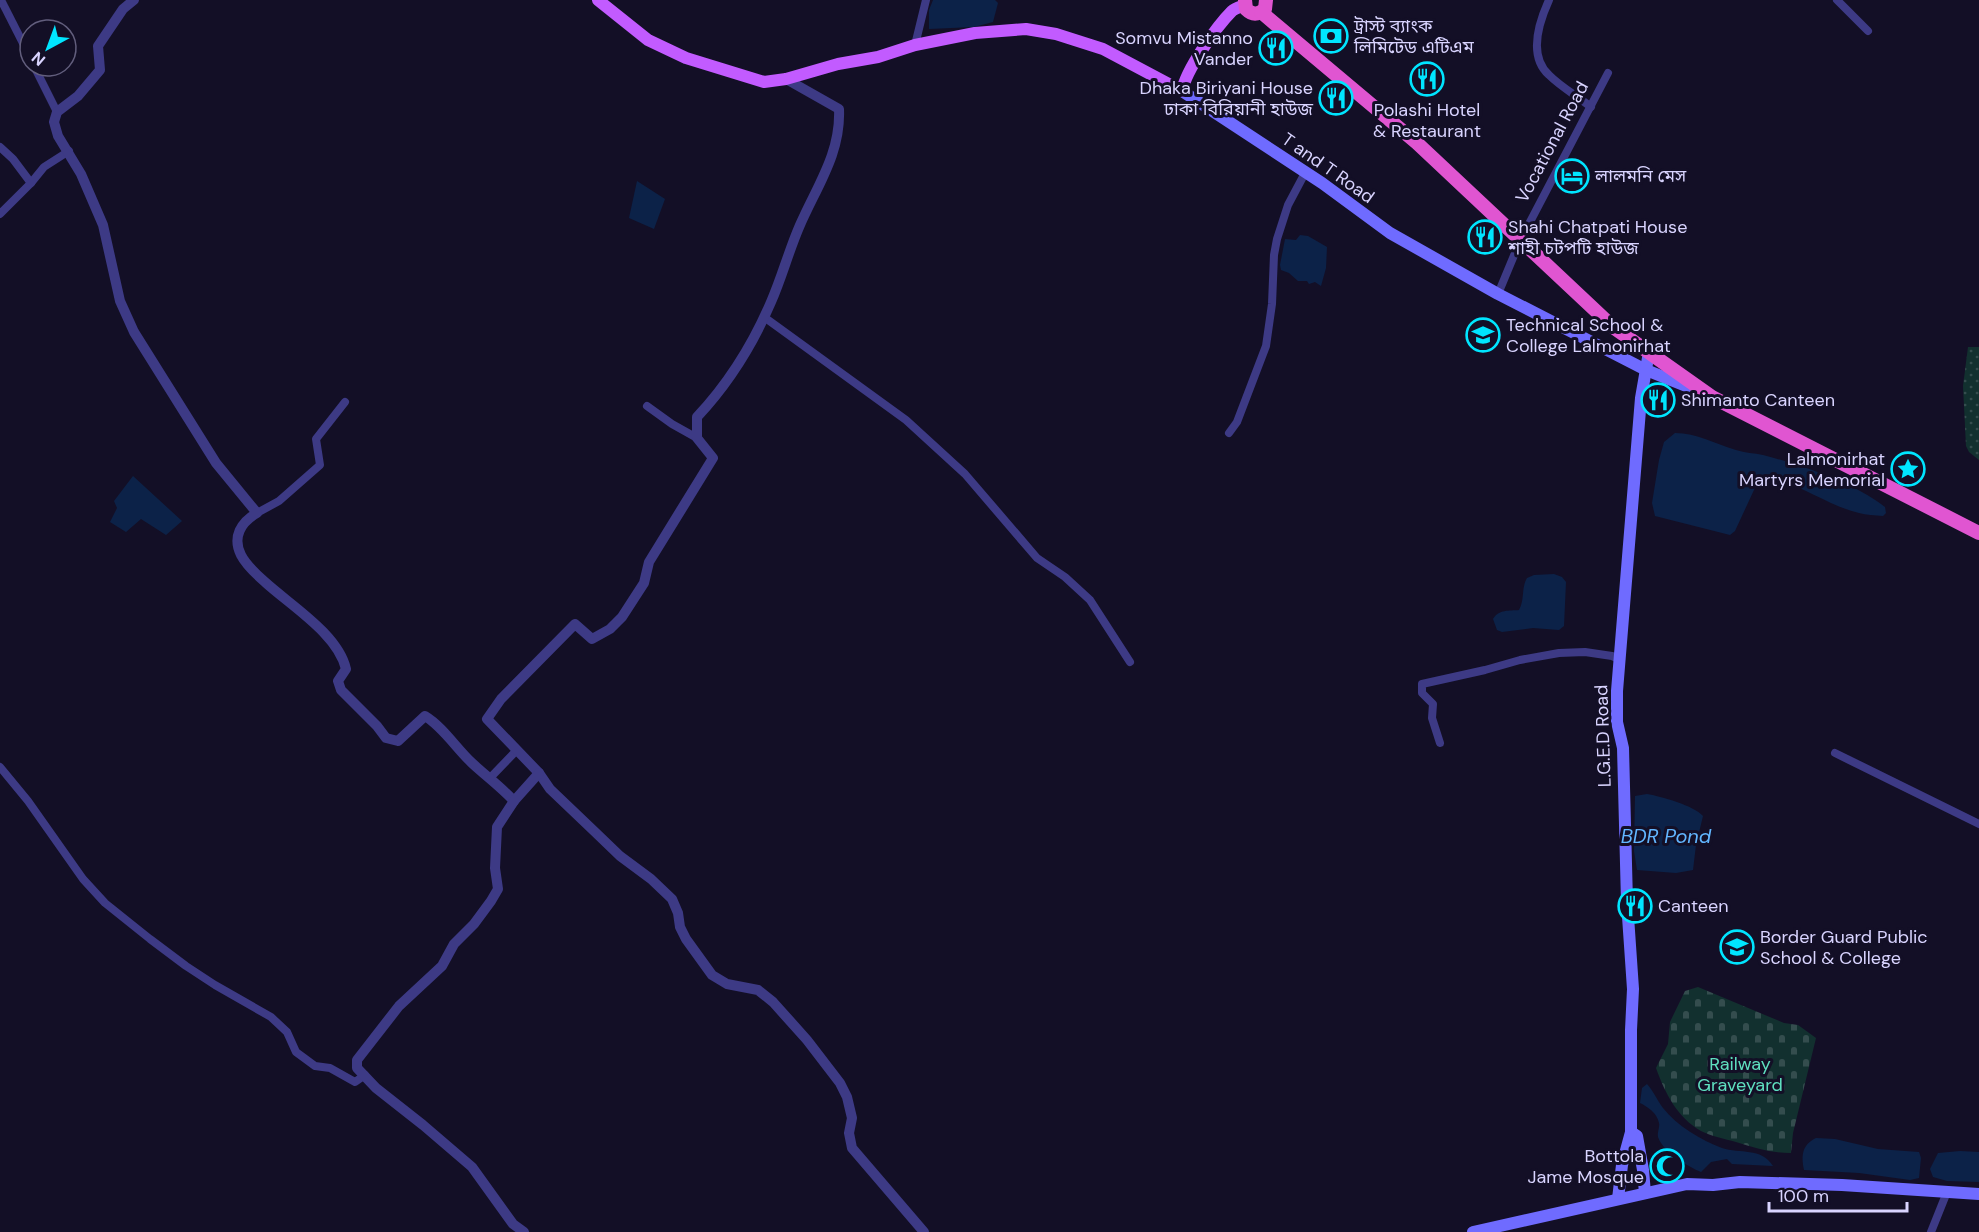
<svg xmlns="http://www.w3.org/2000/svg" width="1979" height="1232" viewBox="0 0 1979 1232" font-family="'DM Sans','Noto Sans Bengali',sans-serif">
	<defs>
		<pattern id="cemetery-stones" width="16" height="16" patternUnits="userSpaceOnUse" patternTransform="scale(1.5)"><rect width="16" height="16" fill="#12302f"/><path d="M2 7V4a2 2 0 0 1 4 0v3zM10 15v-3a2 2 0 0 1 4 0v3z" fill="#344d4e"/></pattern>
		<pattern id="park-dots" width="8" height="8" patternUnits="userSpaceOnUse" patternTransform="scale(1.5)"><rect width="8" height="8" fill="#12302f"/><path d="M2 2h.1M6 6h.1" fill="none" stroke="#344d4e" stroke-width="1.8" stroke-linecap="round"/></pattern>
	</defs>
	<rect width="100%" height="100%" fill="#130f26"/>
	<path fill="url(#cemetery-stones)" d="M1698,987L1784,1023L1798,1025L1816,1038L1793,1133L1791,1153C1771,1153 1755,1148 1736,1142C1725,1139 1711,1136 1701,1131C1677,1117 1665,1093 1656,1068L1668,1044L1670,1022L1685,991Z"/>
	<path fill="url(#park-dots)" d="M1968,347H1979V460L1969,452L1966,446L1963,386Z"/>
	<g fill="#0c2248">
		<path d="M933,0H995L998,3L993,22L974,27L929,29V10Z"/>
		<path d="M637,181L665,199L654,229L629,218Z"/>
		<path d="M1300,235L1308,236L1327,247L1326,268L1321,286L1315,282L1309,284L1307,281H1298L1289,273L1281,270L1280,265L1285,239L1296,240Z"/>
		<path d="M1675,433C1697,433 1715,444 1736,450C1745,453 1754,453 1763,455C1802,465 1854,483 1885,507L1886,513L1883,516C1875,515 1866,515 1859,513C1825,505 1797,480 1760,477L1735,531L1730,535L1655,516L1652,503L1659,460L1664,442Z"/>
		<path d="M133,476L182,521L166,535L141,519L126,532L110,522L117,508L114,501Z"/>
		<path d="M1554,574L1562,577L1566,582L1564,626L1559,630L1533,628L1502,632L1497,630L1493,619C1499,609 1509,611 1519,610C1525,600 1521,588 1527,578L1534,575Z"/>
		<path d="M1647,794C1660,796 1695,806 1703,816L1696,845L1693,870L1676,873L1637,870L1634,851L1635,796Z"/>
		<path d="M1647,1084C1654,1092 1657,1100 1663,1108C1677,1126 1701,1140 1722,1148C1740,1154 1761,1147 1773,1166L1732,1164L1727,1159L1711,1162L1701,1172C1687,1166 1663,1152 1658,1137C1657,1132 1660,1127 1659,1123C1657,1113 1648,1107 1640,1103L1642,1088Z"/>
		<path d="M1816,1138L1835,1139L1878,1149L1919,1152L1921,1158L1919,1178L1910,1180L1859,1173L1804,1170C1801,1155 1802,1145 1816,1138Z"/>
		<path d="M1960,1151L1979,1152V1182L1947,1181L1933,1177L1930,1169L1938,1153Z"/>
	</g>
	<g fill="none" stroke-linecap="round" stroke-linejoin="round">
		<g stroke="#3d3a85" stroke-width="8">
			<path d="M1,0L30,57"/>
			<path d="M1549,0C1539,22 1528,56 1549,75C1561,87 1577,96 1591,107"/>
			<path d="M1837,0L1868,31"/>
			<path d="M915,45L926,0"/>
			<path d="M34,66L57,112"/>
			<path d="M0,147L13,159L31,183"/>
			<path d="M0,214L31,183L44,167L69,151"/>
			<path d="M1498,294L1520,241L1608,73"/>
			<path d="M764,317L906,420L965,474L1037,558L1065,577L1090,600L1130,662"/>
			<path d="M647,406L672,424L697,438"/>
			<path d="M1229,433L1237,422L1266,346L1272,304L1274,255L1277,239L1288,205L1305,173"/>
			<path d="M257,513L279,501L320,465L316,439L345,402"/>
			<path d="M1440,743L1432,718L1433,704L1422,693V684L1485,670L1520,660L1559,653L1585,652L1612,656L1621,660"/>
			<path d="M1835,753L1979,824"/>
			<path d="M0,767L28,801L83,879L105,903L150,939L186,966L215,985L271,1017L287,1032L296,1052L315,1066L330,1068L355,1082L365,1075"/>
			<path d="M490,778L516,751"/>
			<path d="M1931,1232L1947,1192"/>
		</g>
		<g stroke="#3d3a85" stroke-width="10">
			<path d="M134,0L123,9L98,46L100,70L78,96L57,112L54,122L58,136L81,174L103,225L120,301L134,332L216,463L257,513C241,522 232,537 241,555C246,565 257,575 265,582C290,605 338,634 346,669L338,681L341,690L377,726L386,738L398,741L425,716C443,727 456,748 472,763C486,776 501,787 514,801"/>
			<path d="M786,79L839,109C841,153 817,186 800,225C789,250 782,277 771,302C753,344 728,384 697,417V438L713,458L649,562L644,583L622,617L610,629L592,639L575,624L501,699L487,719L539,773L550,789L594,831L620,856L651,879L672,899L678,913L680,927L686,939L712,975L727,984L758,990L773,1002L807,1040L840,1083L847,1097L852,1118L849,1133L852,1148L924,1232"/>
			<path d="M524,1232L513,1224L472,1167L423,1125L376,1088L357,1068V1060L399,1006L442,966L454,944L474,924L491,901L498,889L495,868L497,827L514,801L539,773"/>
		</g>
		<g stroke="#6f6bff" stroke-width="12">
			<path d="M1182,91L1322,183L1390,233L1498,294L1646,370L1701,392"/>
			<path d="M1631,1132L1637,1136L1643,1170L1645,1193"/>
			<path d="M1618,1199L1622,1165L1631,1132V1030L1633,989L1627,902L1623,748L1617,722V691L1641,398L1649,352"/>
			<path d="M1473,1232L1687,1184L1713,1185L1740,1182L1842,1185L1979,1194"/>
		</g>
		<path stroke="#c25bff" stroke-width="12" d="M598,0L648,40L686,58L764,82L786,79L838,64L878,57L915,45L975,33L1026,29L1056,34L1103,49L1182,91C1186,70 1216,27 1232,11C1235,8 1240,7 1245,5"/>
		<g stroke="#e055d1" stroke-width="14">
			<path d="M1245,0L1246,9C1252,15 1258,15 1265,9L1266,0"/>
			<path d="M1261,12L1417,143L1613,327L1712,397L1979,533"/>
		</g>
	</g>
	<defs>
		<symbol id="bank-ring" viewBox="-11 -11 22 22"><circle r="9.5" fill="#130f26" stroke="#00e5ff" stroke-width="1.5"/><path d="M-6-4H6V4H-6ZM0-2.3a2.3 2.3 0 1 0 0 4.6a2.3 2.3 0 1 0 0-4.6Z" fill="#00e5ff"/></symbol>
		<symbol id="restaurant-ring" viewBox="-11 -11 22 22"><circle r="9.5" fill="#130f26" stroke="#00e5ff" stroke-width="1.5"/><path d="M-5-6h1v4h1v-4h1v4h1v-4h1v5L-1.5 .5V6h-2V.5L-5-1ZM5-6V6H3V1.5H1.5Q1.5-4 5-6Z" fill="#00e5ff"/></symbol>
		<symbol id="hotel-ring" viewBox="-11 -11 22 22"><circle r="9.5" fill="#130f26" stroke="#00e5ff" stroke-width="1.5"/><path d="M-6-4.5h1.5V1H6V5H4.5V3h-9V5H-6ZM-4 0a1.8 1.8 0 1 1 3.6 0ZM.5 0V-2.5h3Q6-2.5 6 0Z" fill="#00e5ff"/></symbol>
		<symbol id="school-ring" viewBox="-11 -11 22 22"><circle r="9.5" fill="#130f26" stroke="#00e5ff" stroke-width="1.5"/><path d="M0-5L7-2L0 1L-7-2ZM-4 1L0 2.5L4 1V4Q0 6-4 4Z" fill="#00e5ff"/></symbol>
		<symbol id="sight-ring" viewBox="-11 -11 22 22"><circle r="9.5" fill="#130f26" stroke="#00e5ff" stroke-width="1.5"/><path d="M0-6L1.8-2.2L6-1.7L2.9 1.2L3.7 5.4L0 3.3L-3.7 5.4L-2.9 1.2L-6-1.7L-1.8-2.2Z" fill="#00e5ff"/></symbol>
		<symbol id="mosque-ring" viewBox="-11 -11 22 22"><circle r="9.5" fill="#130f26" stroke="#00e5ff" stroke-width="1.5"/><path d="M3.5-4.9A6 6 0 1 0 3.5 4.9A5 5 0 1 1 3.5-4.9Z" fill="#00e5ff"/></symbol>
	</defs>
	<g fill-rule="evenodd">
		<use href="#bank-ring" x="1312" y="17" width="38" height="38"/>
		<use href="#restaurant-ring" x="1257" y="29" width="38" height="38"/>
		<use href="#restaurant-ring" x="1408" y="60" width="38" height="38"/>
		<use href="#restaurant-ring" x="1317" y="79" width="38" height="38"/>
		<use href="#hotel-ring" x="1553" y="157" width="38" height="38"/>
		<use href="#restaurant-ring" x="1466" y="218" width="38" height="38"/>
		<use href="#school-ring" x="1464" y="316" width="38" height="38"/>
		<use href="#restaurant-ring" x="1639" y="381" width="38" height="38"/>
		<use href="#sight-ring" x="1889" y="450" width="38" height="38"/>
		<use href="#restaurant-ring" x="1616" y="887" width="38" height="38"/>
		<use href="#school-ring" x="1718" y="928" width="38" height="38"/>
		<use href="#mosque-ring" x="1648" y="1147" width="38" height="38"/>
	</g>
	<g text-anchor="middle" dominant-baseline="central" stroke-width="6" stroke-linejoin="round" paint-order="stroke">
		<g font-size="18" fill="#d9d4ff" stroke="#130f26" text-anchor="start">
			<text x="1354" y="26">ট্রাস্ট ব্যাংক<tspan x="1354" dy="21">লিমিটেড এটিএম</tspan></text>
			<text x="1253" y="38" text-anchor="end">Somvu Mistanno<tspan x="1253" dy="21">Vander</tspan></text>
			<text x="1313" y="88" text-anchor="end">Dhaka Biriyani House<tspan x="1313" dy="21">ঢাকা বিরিয়ানী হাউজ</tspan></text>
			<text x="1427" y="110" text-anchor="middle">Polashi Hotel<tspan x="1427" dy="21">&amp; Restaurant</tspan></text>
			<text x="1595" y="176">লালমনি মেস</text>
			<text x="1508" y="227">Shahi Chatpati House<tspan x="1508" dy="21">শাহী চটপটি হাউজ</tspan></text>
			<text x="1506" y="325">Technical School &amp;<tspan x="1506" dy="21">College Lalmonirhat</tspan></text>
			<text x="1681" y="400">Shimanto Canteen</text>
			<text x="1885" y="459" text-anchor="end">Lalmonirhat<tspan x="1885" dy="21">Martyrs Memorial</tspan></text>
			<text x="1658" y="906">Canteen</text>
			<text x="1760" y="937">Border Guard Public<tspan x="1760" dy="21">School &amp; College</tspan></text>
			<text x="1644" y="1156" text-anchor="end">Bottola<tspan x="1644" dy="21">Jame Mosque</tspan></text>
		</g>
		<g font-size="18" fill="#d9d4ff" stroke="#130f26">
			<text transform="translate(1552 142) rotate(-62)">Vocational Road</text>
			<text transform="translate(1328 168) rotate(35)">T and T Road</text>
			<text transform="translate(1603 736) rotate(-92)">L.G.E.D Road</text>
		</g>
		<g font-size="18" fill="#5fe0c0" stroke="#130f26">
			<text x="1740" y="1064">Railway<tspan x="1740" dy="21">Graveyard</tspan></text>
		</g>
		<g font-size="20" font-style="italic" fill="#62b6ff" stroke="#130f26">
			<text x="1666" y="836">BDR Pond</text>
		</g>
	</g>
	<g transform="translate(48 48) rotate(221)"><circle r="28" fill="#130f26" stroke="#625e7d" stroke-width="1.5"/>
	<path d="M0-4.5L10 22L0 15L-10 22Z" fill="#00e5ff"/>
	<text y="-9" font-size="16" font-weight="bold" text-anchor="middle" fill="#d9d4ff">N</text>
	</g>
	<path d="M1769 1202v9h138v-9" fill="none" stroke="#d9d4ff" stroke-width="3"/>
	<text x="1778" y="1202" font-size="18" fill="#d9d4ff" stroke="#130f26" stroke-width="4.5" paint-order="stroke">100 m</text>
</svg>
